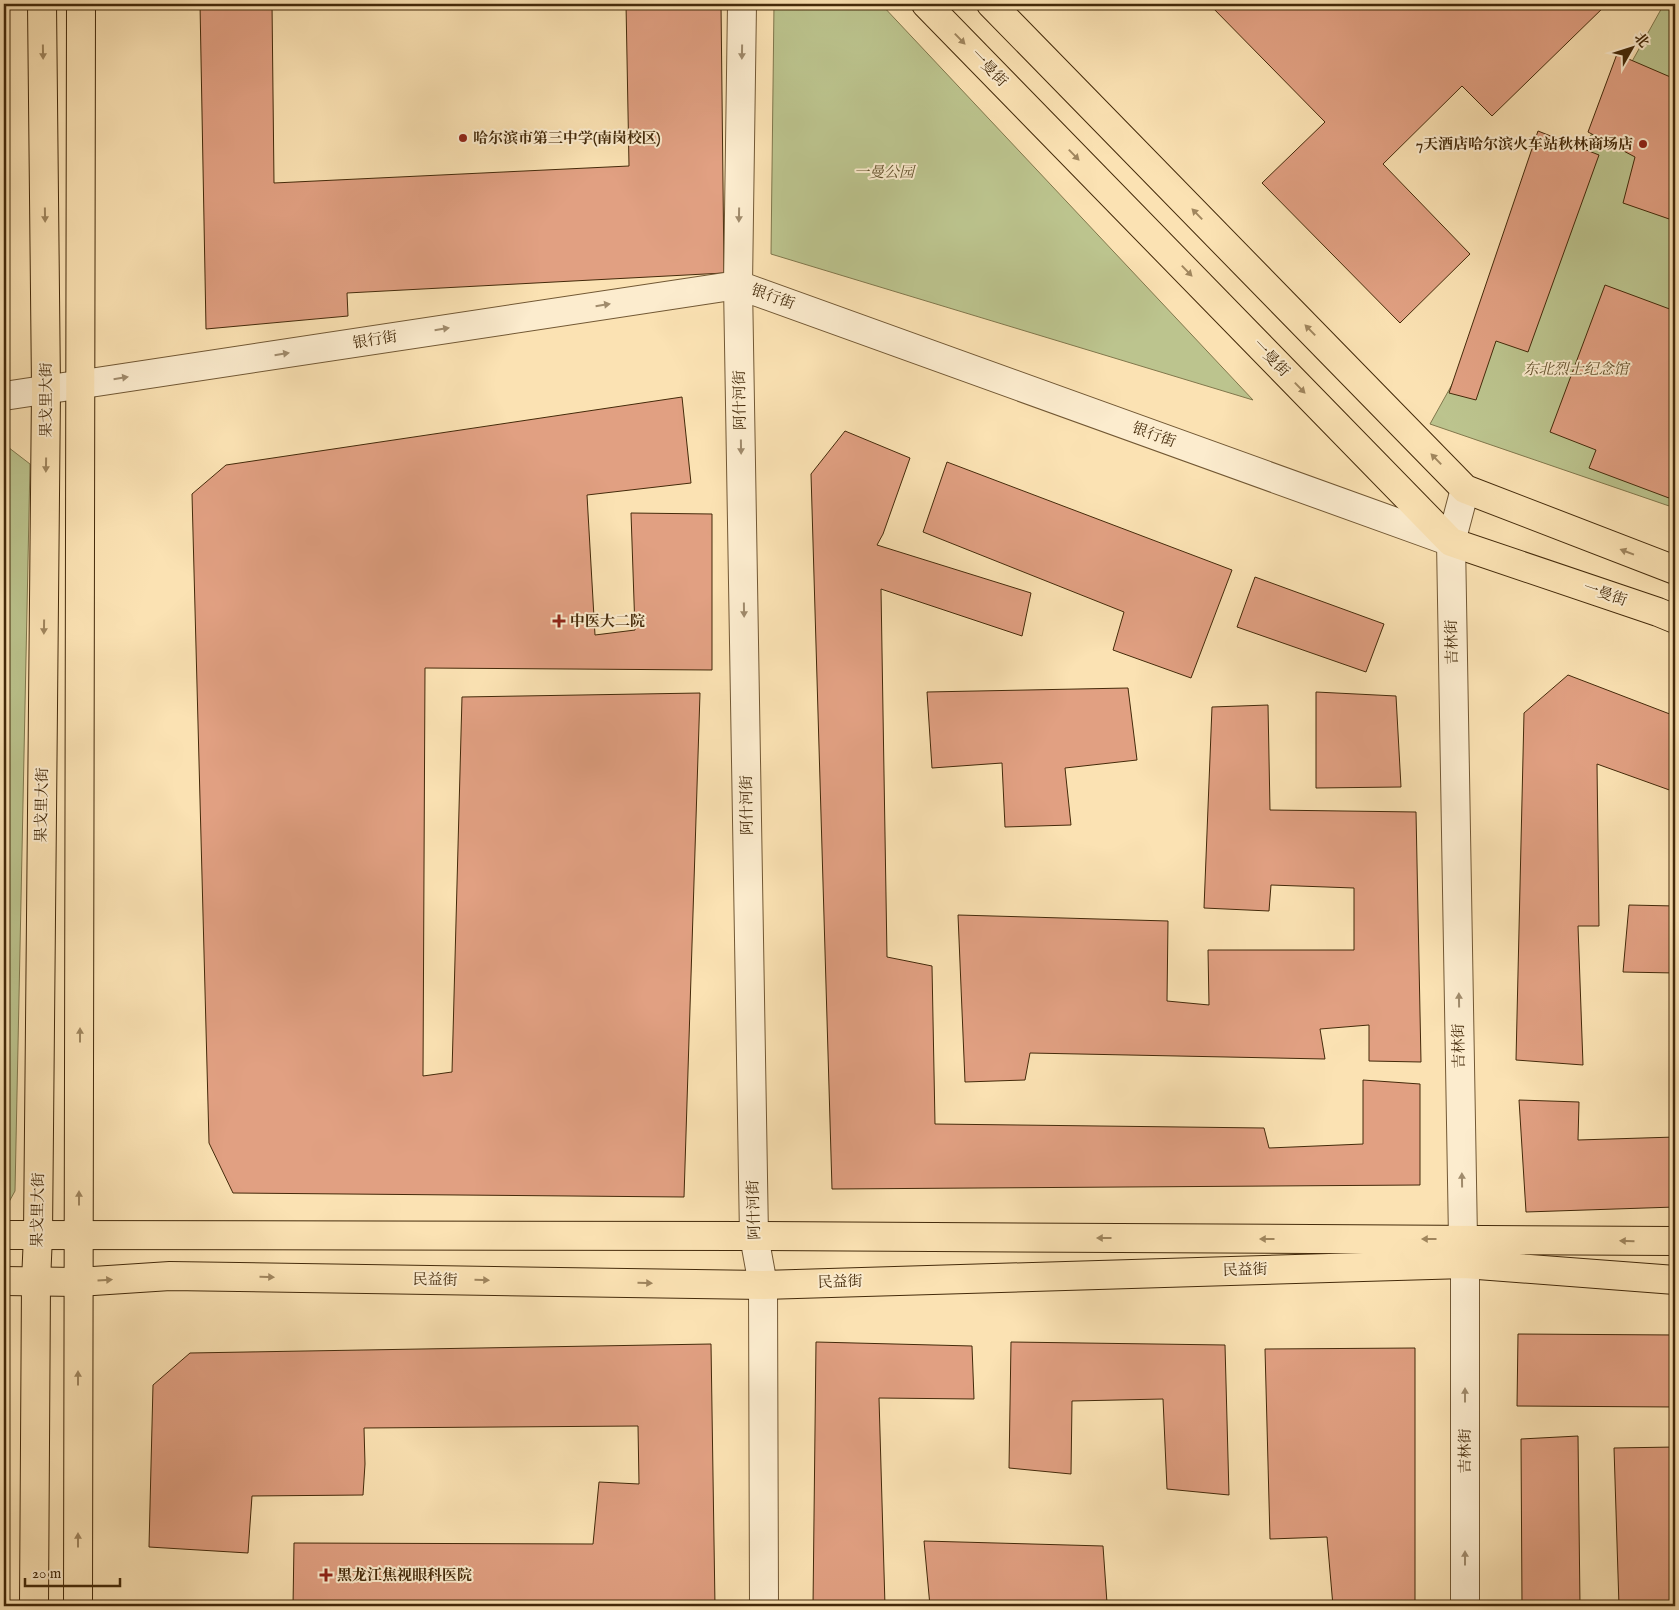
<svg xmlns="http://www.w3.org/2000/svg" width="1679" height="1610" viewBox="0 0 1679 1610" font-family="'IM FELL English','Noto Serif SC',serif">
	<rect width="100%" height="100%" fill="#fbe2b3"/>
	<filter id="stains"><feTurbulence type="fractalNoise" baseFrequency=".004" numOctaves="4"/><feColorMatrix values="0 0 0 0 .2 0 0 0 0 .09 0 0 0 0 .02 0 0 0 .5 -.17"/></filter>
	<radialGradient id="worn" r=".72"><stop offset=".6" stop-color="#630" stop-opacity="0"/><stop offset="1" stop-color="#630" stop-opacity=".3"/></radialGradient>
	<g fill="#bcc48e" stroke="#80774c">
		<path d="M774,4H881L1253,400L771,254Z"/>
		<path d="M1664,4H1675V508L1430,424Z"/>
		<path d="M4,444L30,464L15,1191L4,1211Z"/>
	</g>
	<g fill="#e1a082" stroke="#442a0a">
		<path d="M200,4H272L274,183L629,166L626,4H721L724,273L347,293L348,316L206,329Z"/>
		<path d="M1209,4H1607L1492,116L1462,86L1383,164L1470,254L1400,323L1262,183L1325,122Z"/>
		<path d="M1617,54L1675,79V105L1672,115L1675,116V221L1623,203L1635,157L1588,132Z"/>
		<path d="M1538,131L1599,155L1528,352L1496,341L1476,400L1449,393Z"/>
		<path d="M1605,285L1675,311V481L1669,498L1589,468L1596,450L1550,432Z"/>
		<path d="M4,342L9,368L4,369Z"/>
		<path d="M682,397L691,483L587,495L595,635L635,630L631,513L712,514V670L425,668L423,1076L452,1072L462,697L700,693L684,1197L233,1193L209,1143L192,494L226,465Z"/>
		<path d="M845,431L910,458L883,534L877,545L1031,593L1022,636L881,589L887,957L932,966L935,1124L1264,1128L1269,1148L1363,1144V1080L1420,1084V1185L832,1189L811,474Z"/>
		<path d="M947,462L1232,570L1191,678L1113,650L1124,612L923,532Z"/>
		<path d="M1255,577L1384,624L1366,672L1237,627Z"/>
		<path d="M1568,675L1675,716V792L1597,764L1599,926H1578L1583,1065L1516,1060L1524,713Z"/>
		<path d="M1128,688L1137,760L1065,768L1071,825L1005,827L1002,763L932,768L927,692Z"/>
		<path d="M1316,692L1396,696L1401,787L1316,788Z"/>
		<path d="M1268,705L1270,810L1416,812L1421,1062L1369,1061V1025L1320,1029L1325,1059L1030,1053L1025,1080L965,1082L958,915L1168,921L1167,1001L1209,1005L1208,950H1354V888L1271,885L1269,911L1204,908L1212,707Z"/>
		<path d="M1629,905L1675,906V973L1623,972Z"/>
		<path d="M1519,1100L1579,1102L1578,1140L1675,1137V1207L1526,1212Z"/>
		<path d="M4,1191L9,1192V1211H4Z"/>
		<path d="M1518,1334L1675,1335V1407L1517,1406Z"/>
		<path d="M816,1342L972,1346L974,1399L879,1398L885,1606H813Z"/>
		<path d="M1011,1342L1225,1345L1229,1495L1167,1489L1163,1399L1072,1401L1071,1474L1009,1468Z"/>
		<path d="M711,1344L715,1606H293L294,1543L593,1544L599,1482L639,1484L638,1426L364,1428L365,1464L363,1495L252,1496L248,1553L149,1547L153,1385L190,1353Z"/>
		<path d="M1415,1348V1606H1333L1327,1537L1270,1539L1265,1349Z"/>
		<path d="M1578,1436L1580,1606H1522L1521,1439Z"/>
		<path d="M1675,1447V1606H1619L1614,1448Z"/>
		<path d="M924,1541L1103,1546L1107,1603L1084,1604V1606H930Z"/>
	</g>
	<g fill="none" stroke-linecap="round" stroke-linejoin="round">
		<defs>
			<g id="minor">
				<path d="M742,4L738,285L754,1236L763,1285L764,1606"/>
				<path d="M4,396L738,285L1451,542"/>
				<path d="M1465,1606V1264L1463,1239L1451,542L1465,489"/>
			</g>
			<g id="major">
				<path d="M926,4L1451,542L1658,612L1675,619"/>
				<path d="M991,4L1465,489L1675,570"/>
				<path d="M4,1235L754,1236L1675,1241"/>
				<path d="M4,1281L78,1282L170,1276L763,1285L1465,1264L1675,1280"/>
				<path d="M34,1606L36,1282L38,1235L46,389L42,4"/>
				<path d="M78,1606L81,4"/>
			</g>
		</defs>
		<use href="#minor" stroke="#725834" stroke-width="30"/>
		<use href="#major" stroke="#442a0a" stroke-width="30"/>
		<use href="#minor" stroke="#fcecce" stroke-width="28"/>
		<use href="#major" stroke="#fbe2b3" stroke-width="28"/>
	</g>
	<defs><path id="oneway-solid" d="M-6-.8H1V-3.2L6.5 0L1 3.2V.8H-6Z" transform="scale(1.25)"/></defs>
	<g fill="#a0865e">
		<use href="#oneway-solid" transform="translate(960 39) rotate(46)"/>
		<use href="#oneway-solid" transform="translate(43 52) rotate(89)"/>
		<use href="#oneway-solid" transform="translate(1074 155) rotate(46)"/>
		<use href="#oneway-solid" transform="translate(1197 214) rotate(-134)"/>
		<use href="#oneway-solid" transform="translate(45 215) rotate(89)"/>
		<use href="#oneway-solid" transform="translate(1187 271) rotate(46)"/>
		<use href="#oneway-solid" transform="translate(1310 330) rotate(-134)"/>
		<use href="#oneway-solid" transform="translate(1300 388) rotate(46)"/>
		<use href="#oneway-solid" transform="translate(1436 459) rotate(-134)"/>
		<use href="#oneway-solid" transform="translate(46 465) rotate(91)"/>
		<use href="#oneway-solid" transform="translate(1627 552) rotate(-159)"/>
		<use href="#oneway-solid" transform="translate(44 627) rotate(91)"/>
		<use href="#oneway-solid" transform="translate(80 1035) rotate(-90)"/>
		<use href="#oneway-solid" transform="translate(79 1198) rotate(-90)"/>
		<use href="#oneway-solid" transform="translate(1104 1238) rotate(-180)"/>
		<use href="#oneway-solid" transform="translate(1267 1239) rotate(-180)"/>
		<use href="#oneway-solid" transform="translate(1429 1239) rotate(-180)"/>
		<use href="#oneway-solid" transform="translate(1627 1241) rotate(-179)"/>
		<use href="#oneway-solid" transform="translate(267 1277) rotate(1)"/>
		<use href="#oneway-solid" transform="translate(105 1280) rotate(-4)"/>
		<use href="#oneway-solid" transform="translate(482 1280) rotate(1)"/>
		<use href="#oneway-solid" transform="translate(645 1283) rotate(1)"/>
		<use href="#oneway-solid" transform="translate(78 1378) rotate(-90)"/>
		<use href="#oneway-solid" transform="translate(78 1540) rotate(-90)"/>
	</g>
	<g fill="#a08b6c">
		<use href="#oneway-solid" transform="translate(742 52) rotate(91)"/>
		<use href="#oneway-solid" transform="translate(739 215) rotate(91)"/>
		<use href="#oneway-solid" transform="translate(603 305) rotate(-9)"/>
		<use href="#oneway-solid" transform="translate(442 329) rotate(-9)"/>
		<use href="#oneway-solid" transform="translate(282 354) rotate(-9)"/>
		<use href="#oneway-solid" transform="translate(121 378) rotate(-9)"/>
		<use href="#oneway-solid" transform="translate(741 447) rotate(89)"/>
		<use href="#oneway-solid" transform="translate(744 610) rotate(89)"/>
		<use href="#oneway-solid" transform="translate(1459 1000) rotate(-91)"/>
		<use href="#oneway-solid" transform="translate(1462 1180) rotate(-91)"/>
		<use href="#oneway-solid" transform="translate(1465 1395) rotate(-90)"/>
		<use href="#oneway-solid" transform="translate(1465 1558) rotate(-90)"/>
	</g>
	<g fill="#8f2418" stroke="#fcecce" stroke-width="2">
		<circle cx="463" cy="138" r="5"/>
		<circle cx="1643" cy="144" r="5"/>
		<path d="M556.5 613.5h5v5h5v5h-5v5h-5v-5h-5v-5h5z"/>
		<path d="M323.5 1567.5h5v5h5v5h-5v5h-5v-5h-5v-5h5z"/>
	</g>
	<g text-anchor="middle" dominant-baseline="central" stroke-width="4" stroke-linejoin="round" paint-order="stroke">
		<g font-size="15" fill="#442a0a" stroke="#fcecce">
			<text transform="translate(989 68) rotate(46)">一曼街</text>
			<text transform="translate(773 297) rotate(20)">银行街</text>
			<text transform="translate(375 340) rotate(-9)">银行街</text>
			<text transform="translate(1271 358) rotate(46)">一曼街</text>
			<text transform="translate(46 400) rotate(-90)">果戈里大街</text>
			<text transform="translate(740 400) rotate(-91)">阿什河街</text>
			<text transform="translate(1154 435) rotate(20)">银行街</text>
			<text transform="translate(1605 594) rotate(19)">一曼街</text>
			<text transform="translate(1452 642) rotate(-91)">吉林街</text>
			<text transform="translate(42 805) rotate(-89)">果戈里大街</text>
			<text transform="translate(747 805) rotate(-91)">阿什河街</text>
			<text transform="translate(1459 1046) rotate(-91)">吉林街</text>
			<text transform="translate(38 1210) rotate(-89)">果戈里大街</text>
			<text transform="translate(754 1210) rotate(-92)">阿什河街</text>
			<text transform="translate(1245 1270) rotate(-2)">民益街</text>
			<text transform="translate(435 1280) rotate(1)">民益街</text>
			<text transform="translate(840 1282) rotate(-2)">民益街</text>
			<text transform="translate(1465 1451) rotate(-90)">吉林街</text>
		</g>
		<g font-size="15" font-weight="bold" fill="#442a0a" stroke="#fcecce" text-anchor="start">
			<text x="473" y="138">哈尔滨市第三中学(南岗校区)</text>
			<text x="1633" y="144" text-anchor="end">7天酒店哈尔滨火车站秋林商场店</text>
			<text x="570" y="621">中医大二院</text>
			<text x="337" y="1575">黑龙江焦视眼科医院</text>
		</g>
		<g font-size="15" font-style="italic" fill="#62502b" stroke="#fcecce">
			<text x="884" y="172">一曼公园</text>
			<text x="1576" y="369">东北烈士纪念馆</text>
		</g>
	</g>
	<rect width="1679" height="1610" fill="none" stroke="#fbe2b3" stroke-width="20"/>
	<rect x="5" y="5" width="1669" height="1600" fill="none" stroke="#442a0a" stroke-width="2.5"/>
	<rect x="10" y="10" width="1659" height="1590" fill="none" stroke="#442a0a"/>
	<g transform="translate(1632 48) rotate(51)" stroke="#fcecce" stroke-width="4" paint-order="stroke">
	<path d="M0-4L9 19L0 12L-9 19Z" fill="#442a0a"/>
	<text y="-8" font-size="14" font-weight="bold" text-anchor="middle" fill="#442a0a">北</text>
	</g>
	<path d="M25 1578v8h95v-8" fill="none" stroke="#442a0a" stroke-width="2.5"/>
	<text x="32" y="1578" font-size="15" fill="#442a0a" stroke="#fcecce" stroke-width="4" paint-order="stroke">20 m</text>
	<rect width="100%" height="100%" filter="url(#stains)"/>
	<rect width="100%" height="100%" fill="url(#worn)"/>
</svg>
